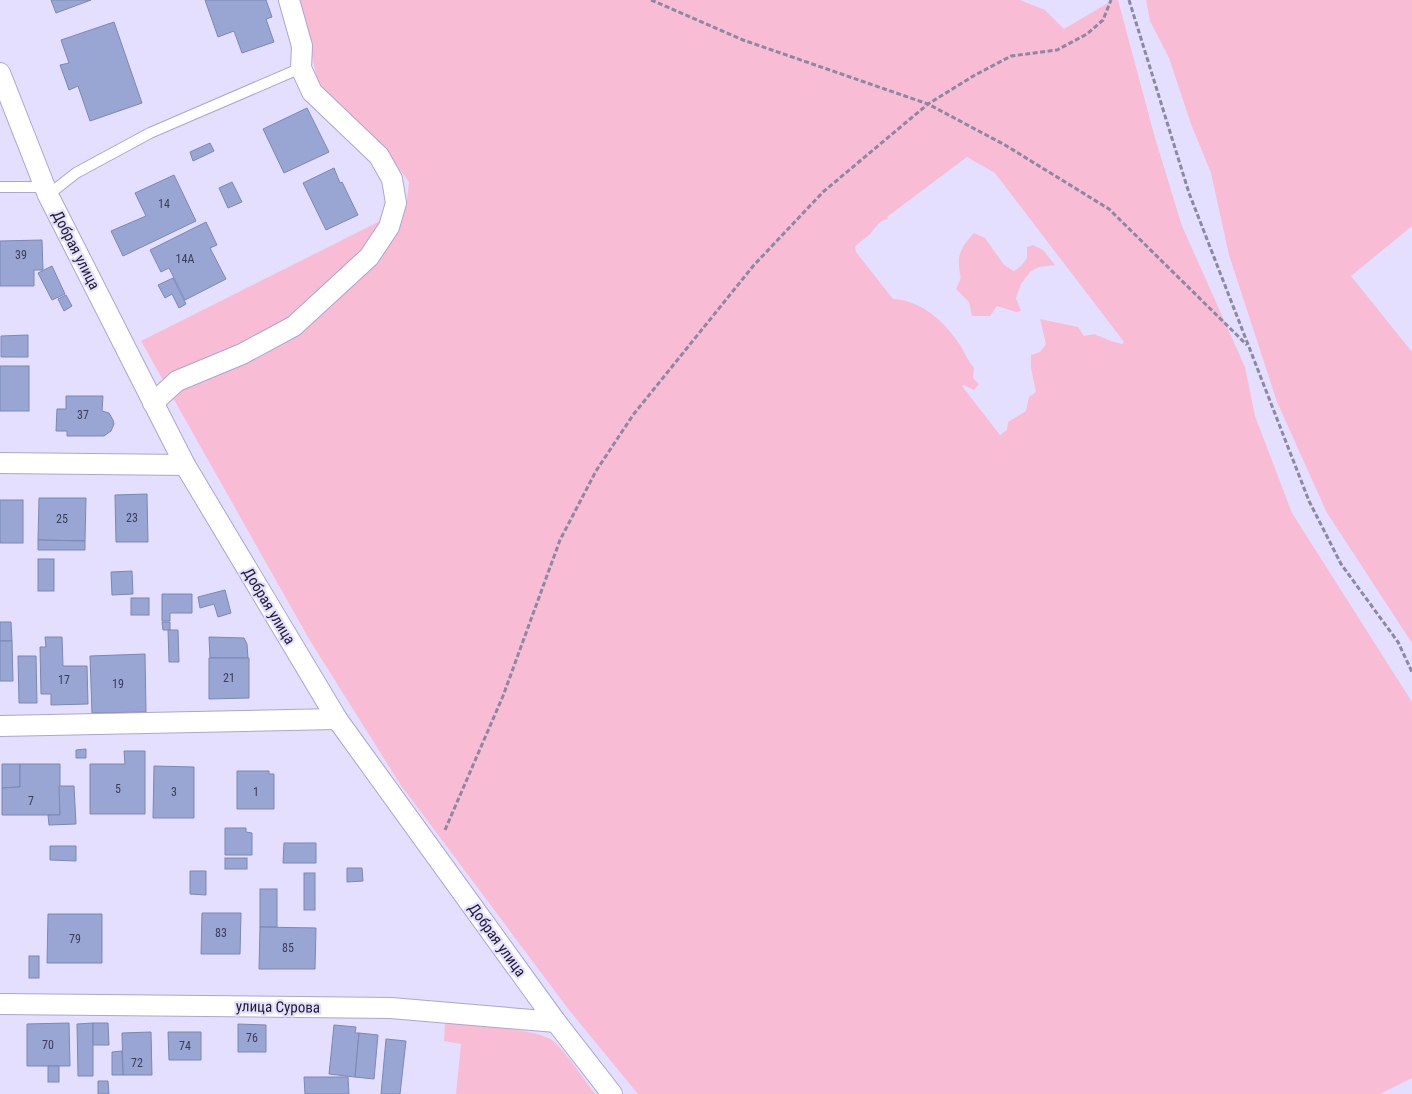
<svg xmlns="http://www.w3.org/2000/svg" width="1412" height="1094" viewBox="0 0 1412 1094" font-family="'Roboto Condensed',sans-serif">
	<rect width="100%" height="100%" fill="#e4dffe"/>
	<g fill="#f8bdd5" fill-rule="evenodd">
		<path d="M300,0H1020L1045,10L1064,29L1113,0H1118L1155,138L1182,226L1245,367L1255,416L1292,513L1412,702V1078L1380,1094H638L569,1010L400,784L309,639L141,341L406,208L409,182L383,147L319,88ZM967,157L995,173L1124,342L1122,344L1111,341L1094,334L1084,336L1078,327L1040,319L1046,344L1040,352L1031,355V368L1036,392L1029,397L1026,411L1008,422L1007,430L1000,435L962,386L964,385L974,390L979,384L973,378L974,368C968,361 965,353 960,345C945,322 921,300 893,299L856,252L855,247C859,242 863,240 868,236C875,230 877,221 888,219L887,217Z"/>
		<path d="M1146,0H1412V226L1351,276L1412,352V643L1327,513L1277,402L1229,255L1211,173L1191,124L1169,58L1150,21Z"/>
		<path d="M974,233L985,238L1004,265L1014,271L1021,266L1027,258V247L1033,245L1043,250L1055,265L1039,267L1030,272L1021,284L1016,298L1021,311L1016,312L997,306L990,316H972L969,302L956,289C963,274 960,280 959,266C957,252 966,242 974,233Z"/>
		<path d="M445,1023C469,1025 534,1028 552,1040C564,1049 585,1081 595,1094H456L461,1044L444,1041Z"/>
	</g>
	<g fill="#99a6d4" stroke="#7b87b4">
		<path d="M51,0H91L56,13Z"/>
		<path d="M205,0H266L272,17L266,19L274,42L242,53L234,31L218,37Z"/>
		<path d="M114,22L142,103L90,121L78,86L69,90L60,65L69,63L61,40Z"/>
		<path d="M307,108L329,152L284,173L263,129Z"/>
		<path d="M210,143L214,151L193,161L190,152Z"/>
		<path d="M334,168L340,183L342,182L358,215L326,230L303,183Z"/>
		<path d="M174,175L196,221L123,256L111,231L146,216L135,193Z"/>
		<path d="M232,182L242,202L228,208L219,188Z"/>
		<path d="M206,222L217,245L210,248L226,279L185,300L169,268L161,272L150,250Z"/>
		<path d="M42,240L43,270H34V286H0V241Z"/>
		<path d="M52,266L65,294L52,300L38,273Z"/>
		<path d="M173,278L186,304L179,308L172,294L165,298L158,285Z"/>
		<path d="M66,295L72,306L64,311L58,299Z"/>
		<path d="M28,335V357H1V336Z"/>
		<rect x="0" y="366" width="29" height="45"/>
		<path d="M66,396H103L102,411L109,413L113,420L114,424L111,431L104,436H67V431H56L57,409H66Z"/>
		<path d="M147,494L148,542H116L115,495Z"/>
		<path d="M39,498H86L85,541L38,540Z"/>
		<rect x="0" y="500" width="23" height="43"/>
		<path d="M38,540L85,541V550H38Z"/>
		<rect x="38" y="559" width="16" height="32"/>
		<path d="M132,571L133,594L112,595L111,572Z"/>
		<path d="M225,590L231,613L218,617L214,604L200,608L198,597Z"/>
		<path d="M162,594H192V613H170V621H162Z"/>
		<rect x="131" y="598" width="18" height="17"/>
		<path d="M0,622H11L12,641H0Z"/>
		<path d="M162,622H170V630H163Z"/>
		<path d="M168,630H178L179,662H169Z"/>
		<path d="M45,637H62L63,666H87L88,704L51,705V694H41L40,647H46Z"/>
		<path d="M209,637L244,638L247,644L248,658H210Z"/>
		<path d="M0,641H12L13,681H0Z"/>
		<path d="M145,654L146,712L92,713L90,656Z"/>
		<path d="M18,656H36L37,703H19Z"/>
		<path d="M209,658H249V698L209,699Z"/>
		<path d="M86,749V758H76V750Z"/>
		<path d="M124,751H145V814H90V764H125Z"/>
		<path d="M2,764H20V787L2,788Z"/>
		<path d="M20,764H60V815H2V788L20,787Z"/>
		<path d="M154,766L194,767V818H153Z"/>
		<path d="M237,771H269V774H274V809H237Z"/>
		<path d="M59,786H74L76,824L49,825L48,815H60Z"/>
		<path d="M225,828H246V832L252,833V855H225Z"/>
		<path d="M284,843H316V863H283Z"/>
		<path d="M50,846H76V861L50,860Z"/>
		<rect x="225" y="858" width="22" height="11"/>
		<path d="M347,868H362L363,881L347,882Z"/>
		<path d="M190,871H206V895L190,894Z"/>
		<rect x="304" y="873" width="11" height="37"/>
		<rect x="260" y="889" width="17" height="38"/>
		<path d="M202,913H241L240,954H201Z"/>
		<path d="M48,914H102V963H47Z"/>
		<path d="M260,927L316,928L315,969H259Z"/>
		<rect x="29" y="956" width="10" height="22"/>
		<path d="M69,1023L70,1066H27V1024Z"/>
		<path d="M93,1023V1076H78L77,1024Z"/>
		<path d="M93,1023H108L109,1045H93Z"/>
		<path d="M238,1024L266,1025V1052H238Z"/>
		<path d="M334,1025L356,1027L355,1033H359L355,1077L329,1074Z"/>
		<path d="M151,1032L152,1075H123L122,1033Z"/>
		<path d="M168,1032H201V1060H169Z"/>
		<path d="M359,1033L378,1035L374,1079L355,1077Z"/>
		<path d="M386,1039L406,1041L400,1094H381Z"/>
		<path d="M122,1051L123,1075H112V1052Z"/>
		<rect x="48" y="1066" width="11" height="16"/>
		<path d="M304,1077H348L349,1094H305Z"/>
		<path d="M98,1081H108L109,1094H98Z"/>
	</g>
	<g fill="none" stroke-linecap="round" stroke-linejoin="round">
		<defs>
			<g id="service">
				<path d="M0,187H45"/>
				<path d="M48,195L76,173L150,133L301,68"/>
			</g>
			<g id="minor">
				<path d="M0,73L48,195L185,465L337,719L556,1022L612,1094"/>
				<path d="M153,403L177,381L242,354L294,326L369,257L389,227L396,203L392,179L379,156L312,92L301,68L302,46L289,0"/>
				<path d="M0,463L185,465"/>
				<path d="M0,726L337,719"/>
				<path d="M0,1004L391,1008L556,1022"/>
			</g>
		</defs>
		<use href="#service" stroke="#aca4d3" stroke-width="12"/>
		<use href="#minor" stroke="#aca4d3" stroke-width="22"/>
		<g stroke="#8c88a1" stroke-width="3" stroke-dasharray="5 2.5" stroke-linecap="butt">
			<path d="M651,0L743,40L928,104L1005,145L1109,209L1247,345"/>
			<path d="M1129,0L1189,193L1309,501L1341,564L1398,642L1412,672"/>
			<path d="M445,830L503,696L560,540L596,471L633,415L754,265L823,192L928,104L975,75L1011,56L1057,50L1087,34L1103,20L1111,0"/>
		</g>
		<use href="#service" stroke="#fff" stroke-width="10"/>
		<use href="#minor" stroke="#fff" stroke-width="20"/>
	</g>
	<g text-anchor="middle" dominant-baseline="central" stroke-width="4.5" stroke-linejoin="round" paint-order="stroke">
		<g font-size="12" fill="#3b3c55">
			<text x="164" y="204">14</text>
			<text x="21" y="255">39</text>
			<text x="185" y="259">14А</text>
			<text x="83" y="415">37</text>
			<text x="132" y="518">23</text>
			<text x="62" y="519">25</text>
			<text x="229" y="678">21</text>
			<text x="64" y="680">17</text>
			<text x="118" y="684">19</text>
			<text x="118" y="789">5</text>
			<text x="174" y="792">3</text>
			<text x="256" y="792">1</text>
			<text x="31" y="801">7</text>
			<text x="221" y="933">83</text>
			<text x="75" y="939">79</text>
			<text x="288" y="948">85</text>
			<text x="252" y="1038">76</text>
			<text x="48" y="1045">70</text>
			<text x="185" y="1046">74</text>
			<text x="137" y="1063">72</text>
		</g>
		<g font-size="15" fill="#1c192b" stroke="#e4dffe">
			<text transform="translate(76 250) rotate(63)">Добрая улица</text>
			<text transform="translate(269 606) rotate(59)">Добрая улица</text>
			<text transform="translate(497 940) rotate(54)">Добрая улица</text>
			<text transform="translate(278 1007) rotate(1)">улица Сурова</text>
		</g>
	</g>
</svg>
